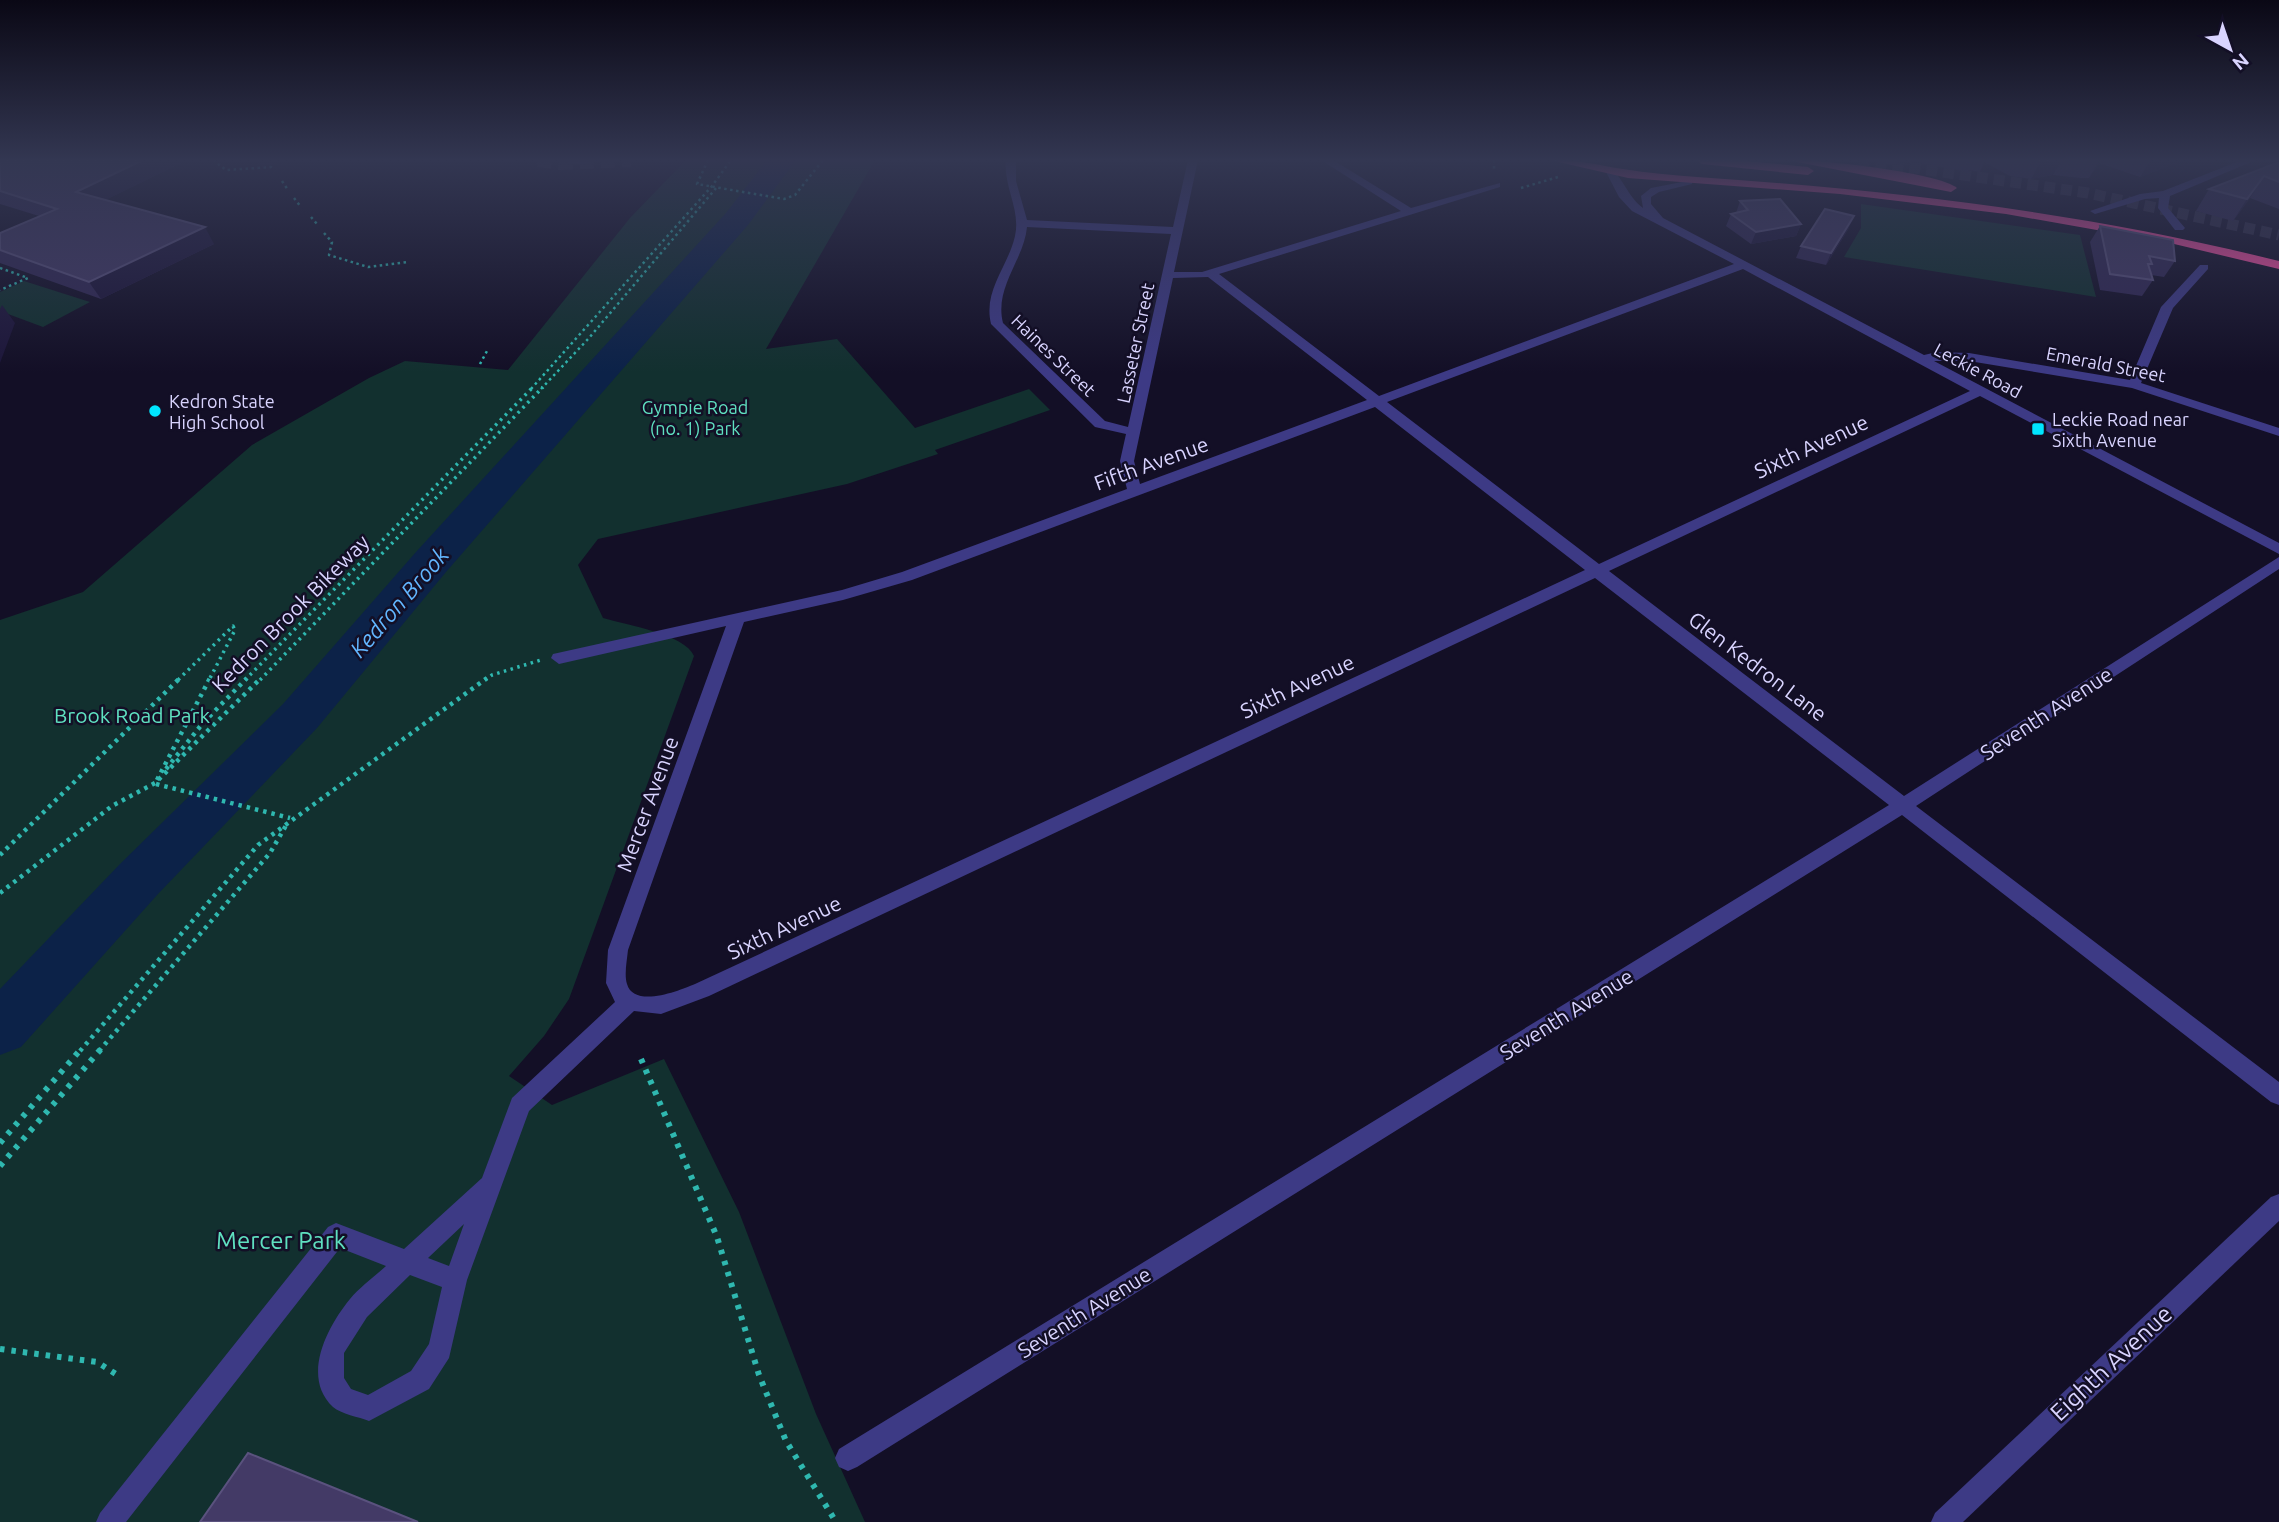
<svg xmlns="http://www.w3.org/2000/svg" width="2279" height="1522" viewBox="0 0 2279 1522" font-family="Ubuntu,sans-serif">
	<rect width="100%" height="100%" fill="#130f26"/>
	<g fill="#12302f">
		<path d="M686,160H875L766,349L837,339L915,428L1029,389L1050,410L935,450L938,454L847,484L598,539L578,565L603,618C626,625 685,634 694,656L569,999L544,1036L509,1076L552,1105L664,1059L739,1212L816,1414L865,1522H0V620L83,592L252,445L369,378L405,361L508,370L630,218Z"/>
		<path d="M1861,204L2080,235L2096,297L1844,257L1861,228Z"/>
		<path d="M24,281L90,302L43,327L0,311V292Z"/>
	</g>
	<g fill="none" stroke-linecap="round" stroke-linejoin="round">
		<path fill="#0c2248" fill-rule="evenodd" d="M767,160H796L748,225L446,572L317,728L158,894L21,1047L0,1055V989L120,864L283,704L416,552L726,213Z"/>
		<path stroke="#312d47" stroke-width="11" stroke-dasharray="11 6" stroke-linecap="butt" d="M1859,160L2088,193L2279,235"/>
		<path stroke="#312d47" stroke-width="14" stroke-dasharray="14 7" stroke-linecap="butt" d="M538,160L560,163L631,160"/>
		<g stroke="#2fb8b0" stroke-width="2.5" stroke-dasharray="2.5 3.5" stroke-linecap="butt">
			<path d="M213,160L226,170L271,167L274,170"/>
			<path d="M708,160L697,184L784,199L795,195L823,160"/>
			<path d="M1494,160V172"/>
			<path d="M282,181L288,190"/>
			<path d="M1521,188L1558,177"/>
			<path d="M294,198L301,207"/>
			<path d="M311,217L317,224"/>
			<path d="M324,233L332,242L329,255L368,267L408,262"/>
			<path d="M0,268L28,278L0,290"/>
			<path d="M480,364L487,351"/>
			<path d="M531,389L712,186L731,160"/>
			<path d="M541,389L589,338L717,187"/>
		</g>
		<g stroke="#2fb8b0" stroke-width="3.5" stroke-dasharray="2.5 4.5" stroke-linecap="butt">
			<path d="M178,680L233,626L235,630L209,680"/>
			<path d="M245,680L533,387"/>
			<path d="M260,680L543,387"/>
			<path d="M485,680L492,675L541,660"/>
		</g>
		<g stroke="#2fb8b0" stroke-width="4.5" stroke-dasharray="3.5 5" stroke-linecap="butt">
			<path d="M166,769L203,723L247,678"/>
			<path d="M157,780L210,678"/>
			<path d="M156,784L290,818"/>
			<path d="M0,855L180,678"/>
			<path d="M0,893L112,806L155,783L261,678"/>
			<path d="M80,1051L258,845L487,678"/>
			<path d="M99,1051L270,853L288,822"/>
		</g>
		<g stroke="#2fb8b0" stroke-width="6" stroke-dasharray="4.5 7" stroke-linecap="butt">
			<path d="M641,1059L717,1237L759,1375L786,1441L836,1522"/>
			<path d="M0,1143L81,1049"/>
			<path d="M0,1166L101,1049"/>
			<path d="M0,1349L97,1362L119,1376"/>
		</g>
		<g fill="#3d3a85" fill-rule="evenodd">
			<path d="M563,160H597C590,165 570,165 563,160Z"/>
			<path d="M1006,160H1016V181L1027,220L1173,227L1188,160H1198L1174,272H1202L1401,211L1321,160H1333L1411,208L1500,183V187L1219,274L1379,396L1734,264L1632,211L1619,197L1606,172L1611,169C1622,176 1628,197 1643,208L1641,196L1651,188L1692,180V184L1659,192L1651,197V204L1663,218L1924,355L1937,352L1969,353L2130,380L2161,307L2200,265H2208V269L2173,308L2141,383L2279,428V436L2132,388L1969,361H1934L2279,543V554L1980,396L1609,571L1904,796L2279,557V569L1916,806L2279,1082V1105L2271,1102L1902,815L857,1467L848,1471L839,1467L835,1458L839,1449L1889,805L1595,578L709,996L661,1014L634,1011L529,1111L467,1280L449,1358L429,1389L369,1421C359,1417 341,1414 333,1407C301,1377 327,1327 350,1299C360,1287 374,1277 386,1266L340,1248L126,1522H96L100,1513L328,1227L336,1223L404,1249L482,1178L512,1098L615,1002L606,983L608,950L726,626L559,664L551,658L553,654L842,590L902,572L1127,489L1120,461L1126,434L1095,427L991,324C983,290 1008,267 1015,236C1021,210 1003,186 1006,160ZM1027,227L1171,234L1128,427L1105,421L1003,323C994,287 1024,260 1027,227ZM1743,269L1970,391L1599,564L1387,402ZM1208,277L1367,400L1140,484L1134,461L1173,278ZM1375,407L1585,570L695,984C681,990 634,1009 627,984C624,975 627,960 628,950L744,622L843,600L912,580ZM464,1224L449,1266L428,1258ZM410,1275L442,1287L429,1344L411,1371L368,1395L351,1389L344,1378V1353L367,1317Z"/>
			<path d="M2242,160H2256L2170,196L2168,208L2185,228L2183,230H2175L2158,208L2159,198L2145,199L2095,214L2090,211L2140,194L2163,191Z"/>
			<path d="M2279,1194V1221L1963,1522H1931L1935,1513L2271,1197Z"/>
		</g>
		<g fill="#ff4fa3" fill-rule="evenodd">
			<path d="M1550,160C1575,159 1599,165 1623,169C1648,173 1672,175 1697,177C1899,191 2082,212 2279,261V269L2170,243L2006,214L1840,194L1628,178Z"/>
			<path d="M1696,160H1736L1808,167L1814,171L1808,175L1702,164Z"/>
			<path d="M1787,160C1816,159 1938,172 1957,188L1951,192Z"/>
		</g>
	</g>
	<g fill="#312854">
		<path d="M0,160H187L105,200L214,244L101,299L0,263V233L39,216L0,204Z"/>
		<path d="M1868,160H2184L2140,177L2099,163L2089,178H2081L2053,175L2031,179L2010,176L1984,162L1980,172L1969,170L1968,172L1911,161L1896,165Z"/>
		<path d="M2279,162V209L2250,198L2233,221L2196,211L2209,189Z"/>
		<path d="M1740,201L1801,224L1796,236L1751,244L1726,226L1731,214L1736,213Z"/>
		<path d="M2100,226L2175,261L2164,277L2151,275L2153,280L2142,296L2100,290L2090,242Z"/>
		<path d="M1849,228L1826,265L1796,258L1801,246Z"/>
	</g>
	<g fill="#1d163a">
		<path d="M143,160H187L87,209L76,192Z"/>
		<path d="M258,160H288L262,167Z"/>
		<path d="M1899,160H1911L1896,165Z"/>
		<path d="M2049,160H2062L2053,175L2031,179L2041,161Z"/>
		<path d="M2099,160H2101L2089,178Z"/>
		<path d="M2151,160H2184L2140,177Z"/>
		<path d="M2264,176L2250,198L2233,221L2247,199Z"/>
		<path d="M1854,216L1849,228L1826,265L1831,253Z"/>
		<path d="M1801,224L1796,236L1751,244L1756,232Z"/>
		<path d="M205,227L214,244L101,299L89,282Z"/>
		<path d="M2,305L15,323L0,363V309Z"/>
	</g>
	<g fill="#433a66" stroke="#5a527e" stroke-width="2">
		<path d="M0,160H143L76,192L205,227L89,282L0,250V233L57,209L0,191Z"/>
		<path d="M2028,160H2049L2041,161Z"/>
		<path d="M2279,162V182L2264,176L2247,199L2209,189Z"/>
		<path d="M1780,199L1801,224L1756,232L1731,214L1748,210L1740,201Z"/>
		<path d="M1825,209L1854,216L1831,253L1801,246Z"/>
		<path d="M2100,226L2173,240L2175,261L2149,256L2152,264H2148L2153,280L2110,274Z"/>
		<path d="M248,1453L418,1522H200Z"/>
	</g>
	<linearGradient id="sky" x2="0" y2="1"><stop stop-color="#0a0815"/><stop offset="0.43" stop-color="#333752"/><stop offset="1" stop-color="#333752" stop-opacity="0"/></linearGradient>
	<rect width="2279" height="373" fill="url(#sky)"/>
	<g fill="#00e5ff" stroke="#130f26" stroke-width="2.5">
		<circle cx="155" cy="411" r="7"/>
		<rect x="2031" y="422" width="14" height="14" rx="3.5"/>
	</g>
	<g text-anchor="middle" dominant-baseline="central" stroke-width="5" stroke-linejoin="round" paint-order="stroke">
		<g font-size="18" fill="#d9d4ff" stroke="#130f26">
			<text transform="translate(1135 343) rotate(-78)">Lasseter Street</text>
			<text transform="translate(1054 355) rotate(44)">Haines Street</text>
			<text transform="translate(2106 364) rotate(11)">Emerald Street</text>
			<text transform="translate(1978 370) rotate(28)">Leckie Road</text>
		</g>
		<g font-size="18" fill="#d9d4ff" stroke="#130f26" text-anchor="start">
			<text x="169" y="401">Kedron State<tspan x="169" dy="21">High School</tspan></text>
			<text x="2052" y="419">Leckie Road near<tspan x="2052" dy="21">Sixth Avenue</tspan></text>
		</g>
		<g font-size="18" fill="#5fe0c0" stroke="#130f26">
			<text x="695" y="407">Gympie Road<tspan x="695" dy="21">(no. 1) Park</tspan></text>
		</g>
		<g font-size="21" fill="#d9d4ff" stroke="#130f26">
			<text transform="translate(1811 446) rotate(-25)">Sixth Avenue</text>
			<text transform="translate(1151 463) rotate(-20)">Fifth Avenue</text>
			<text transform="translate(290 613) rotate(-45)">Kedron Brook Bikeway</text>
			<text transform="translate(1758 666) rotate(37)">Glen Kedron Lane</text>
			<text transform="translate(1297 686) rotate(-25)">Sixth Avenue</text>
			<text transform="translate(2046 713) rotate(-33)">Seventh Avenue</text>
			<text transform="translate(647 804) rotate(-70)">Mercer Avenue</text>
			<text transform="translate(784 927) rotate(-25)">Sixth Avenue</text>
			<text transform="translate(1566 1014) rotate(-32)">Seventh Avenue</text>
			<text transform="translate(1084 1312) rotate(-32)">Seventh Avenue</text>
		</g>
		<g font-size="21" fill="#5fe0c0" stroke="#130f26">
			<text x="132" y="715">Brook Road Park</text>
		</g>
		<g font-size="23" font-style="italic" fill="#62b6ff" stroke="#130f26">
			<text transform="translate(399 602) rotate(-49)">Kedron Brook</text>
		</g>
		<g font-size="24" fill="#5fe0c0" stroke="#130f26">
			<text x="281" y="1240">Mercer Park</text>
		</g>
		<g font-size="24" fill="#d9d4ff" stroke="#130f26">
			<text transform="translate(2111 1363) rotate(-43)">Eighth Avenue</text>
		</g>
	</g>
	<g transform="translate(2230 49) rotate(140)" stroke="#130f26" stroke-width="5" paint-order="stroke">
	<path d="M0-5L12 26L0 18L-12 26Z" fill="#d9d4ff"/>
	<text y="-10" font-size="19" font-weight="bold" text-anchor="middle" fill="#d9d4ff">N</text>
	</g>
</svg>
